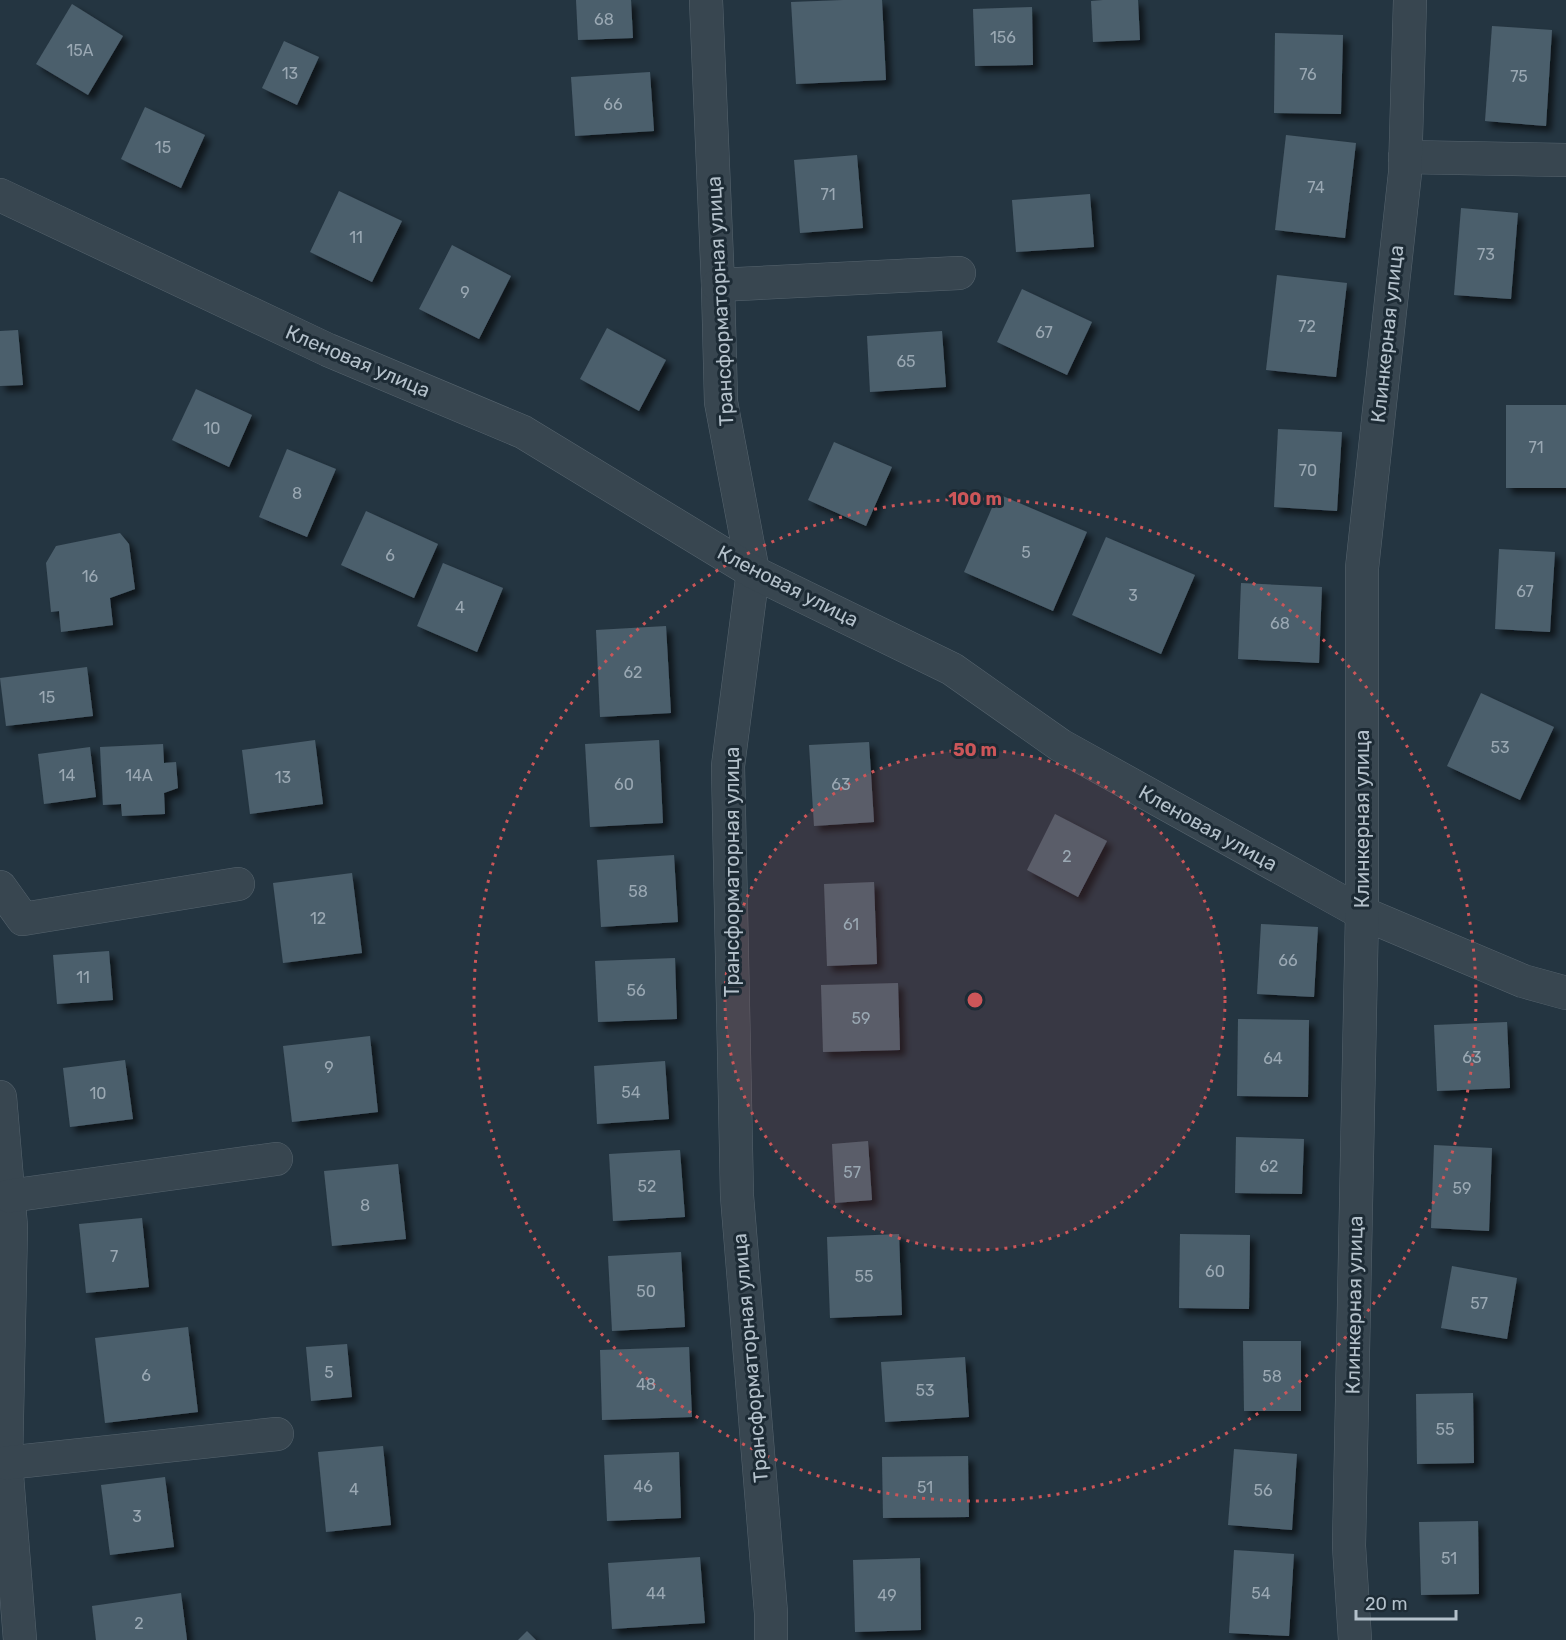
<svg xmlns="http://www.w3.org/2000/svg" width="1566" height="1640" viewBox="0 0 1566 1640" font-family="Rubik,sans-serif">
	<defs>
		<filter id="shadow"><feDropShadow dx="5.5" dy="5.5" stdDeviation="3" flood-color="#0009"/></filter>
	</defs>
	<rect width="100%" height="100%" fill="#243541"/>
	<g fill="#4c5f6c" filter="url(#shadow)">
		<path d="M576,0H631L633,38L578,40Z"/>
		<path d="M843,0H882L886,80L796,84L791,2Z"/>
		<path d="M1103,0H1138L1140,40L1093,42L1091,1Z"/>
		<path d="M72,4L123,36L88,95L36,64Z"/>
		<path d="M1032,7L1033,65L975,66L973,9Z"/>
		<path d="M1492,26L1552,30L1546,126L1485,121Z"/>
		<path d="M1275,33L1343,35L1341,114L1274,113Z"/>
		<path d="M284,41L319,57L297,105L262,88Z"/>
		<path d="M650,72L654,131L575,136L571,77Z"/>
		<path d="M145,107L205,135L181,188L121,159Z"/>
		<path d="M1286,135L1356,143L1345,238L1275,230Z"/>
		<path d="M857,155L863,228L800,233L794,160Z"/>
		<path d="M339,191L402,221L372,282L310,252Z"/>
		<path d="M1090,194L1094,247L1016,252L1012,200Z"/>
		<path d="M1461,208L1518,213L1511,299L1454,295Z"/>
		<path d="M452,245L511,276L479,339L419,309Z"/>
		<path d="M1277,275L1347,283L1336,377L1266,370Z"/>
		<path d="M1022,289L1092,322L1067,375L997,342Z"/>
		<path d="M607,328L666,360L639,411L580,379Z"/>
		<path d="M18,330L23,385L0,386V331Z"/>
		<path d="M942,331L946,387L870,392L867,336Z"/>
		<path d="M196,389L252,415L229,467L172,440Z"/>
		<rect x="1506" y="405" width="60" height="83"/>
		<path d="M1278,429L1342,432L1337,511L1274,507Z"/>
		<path d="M834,442L892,467L866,526L808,500Z"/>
		<path d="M287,449L336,469L307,537L259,517Z"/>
		<path d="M998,494L1087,532L1053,611L964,572Z"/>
		<path d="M366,511L438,544L414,598L341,565Z"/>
		<path d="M120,533L129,544L135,589L110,598L113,625L61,632L59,611L51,612L46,563L56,546Z"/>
		<path d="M1106,537L1195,575L1161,654L1072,615Z"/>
		<path d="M1499,549L1555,552L1550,632L1495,629Z"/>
		<path d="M443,563L503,588L477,652L417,626Z"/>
		<path d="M1241,583L1322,587L1319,663L1238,659Z"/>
		<path d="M666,626L671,713L600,717L596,630Z"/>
		<path d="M87,667L93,716L6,726L0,678Z"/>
		<path d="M1481,693L1554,727L1520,800L1447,766Z"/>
		<path d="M315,740L323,804L250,814L242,750Z"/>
		<path d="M659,740L663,823L590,827L585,744Z"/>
		<path d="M869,742L874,822L814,826L809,745Z"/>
		<path d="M163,744L164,763L176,762L178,788L164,793L165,814L122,816L121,804L103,805L100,747Z"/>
		<path d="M90,747L96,797L44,804L38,754Z"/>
		<path d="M1055,814L1107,841L1078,897L1027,870Z"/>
		<path d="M674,855L678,922L601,927L597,860Z"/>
		<path d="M352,873L362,953L283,963L273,883Z"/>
		<path d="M874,882L877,964L827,966L824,884Z"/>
		<path d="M1261,924L1318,927L1314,997L1257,994Z"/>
		<path d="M109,951L113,1000L57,1004L53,955Z"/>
		<path d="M675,958L677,1019L598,1022L595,961Z"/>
		<path d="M898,983L900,1050L823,1052L821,985Z"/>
		<path d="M1238,1019L1309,1020L1308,1097L1237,1096Z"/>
		<path d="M1507,1022L1510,1088L1437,1091L1434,1025Z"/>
		<path d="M370,1036L378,1112L292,1122L283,1046Z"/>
		<path d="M125,1060L133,1119L70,1127L63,1068Z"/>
		<path d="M665,1061L669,1119L597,1124L594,1066Z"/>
		<path d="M1236,1137L1304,1139L1302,1194L1235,1193Z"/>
		<path d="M868,1141L872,1200L835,1203L832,1144Z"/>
		<path d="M1434,1145L1492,1148L1489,1231L1431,1228Z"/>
		<path d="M680,1150L685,1217L613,1221L609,1154Z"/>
		<path d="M398,1164L406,1239L332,1246L324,1171Z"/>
		<path d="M142,1218L149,1287L86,1293L79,1224Z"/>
		<path d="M899,1234L902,1315L830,1318L827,1237Z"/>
		<path d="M1180,1234L1250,1235L1249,1309L1179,1308Z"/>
		<path d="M681,1252L685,1327L612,1331L608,1256Z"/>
		<path d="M1452,1266L1517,1278L1507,1339L1441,1328Z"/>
		<path d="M188,1327L198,1412L105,1423L95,1338Z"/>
		<path d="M1243,1341H1301V1411H1244Z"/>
		<path d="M347,1344L352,1397L311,1401L306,1347Z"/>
		<path d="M689,1347L692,1417L602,1420L600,1350Z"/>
		<path d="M965,1357L969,1417L885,1422L881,1362Z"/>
		<path d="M1473,1393L1474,1463L1417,1464L1416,1394Z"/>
		<path d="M383,1446L391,1525L326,1532L318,1452Z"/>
		<path d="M1234,1449L1297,1454L1292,1530L1228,1525Z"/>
		<path d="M679,1452L681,1518L607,1521L604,1455Z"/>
		<path d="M968,1456L969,1517L883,1518L882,1457Z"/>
		<path d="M165,1477L174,1547L110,1555L101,1485Z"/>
		<path d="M1478,1521L1479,1594L1421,1595L1419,1522Z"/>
		<path d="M1234,1550L1294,1554L1289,1636L1229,1633Z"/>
		<path d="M700,1557L705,1623L612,1629L608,1563Z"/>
		<path d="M920,1558L921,1630L855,1632L853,1560Z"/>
		<path d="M181,1593L187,1640H96L92,1606Z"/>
		<path d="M527,1631L536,1640H518Z"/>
	</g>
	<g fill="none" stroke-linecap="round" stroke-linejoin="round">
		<defs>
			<g id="minor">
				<path d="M706,0L718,285L721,402L753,572L728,766L737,1196L771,1613V1640"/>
				<path d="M1405,157L1566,160"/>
				<path d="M0,195L328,350L523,432L753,572L952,669L1060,745L1362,913L1523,981L1566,993"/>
				<path d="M718,285L959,273"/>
				<path d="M0,887L23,919L238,884"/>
				<path d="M0,1097L11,1227L6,1463L20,1640"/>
				<path d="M9,1196L276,1159"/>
				<path d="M6,1463L277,1434"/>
				<path d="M1355,1640L1349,1546L1362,913V568L1405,173L1410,0"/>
			</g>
		</defs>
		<use href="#minor" stroke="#56646e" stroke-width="34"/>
		<use href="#minor" stroke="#384650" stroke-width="33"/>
	</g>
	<circle cx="975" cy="1000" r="250" fill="#cc5659" fill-opacity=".12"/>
	<g fill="none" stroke="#cc5659" stroke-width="3" stroke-dasharray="3 6">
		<circle cx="975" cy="1000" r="250"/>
		<circle cx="975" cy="1000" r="501"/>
	</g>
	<g text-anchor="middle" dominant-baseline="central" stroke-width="6" stroke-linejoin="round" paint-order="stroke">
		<g font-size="16" fill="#9aa8b3">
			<text x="604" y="19">68</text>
			<text x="1003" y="37">156</text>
			<text x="80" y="50">15А</text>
			<text x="290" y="73">13</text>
			<text x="1308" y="74">76</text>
			<text x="1519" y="76">75</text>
			<text x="613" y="104">66</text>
			<text x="163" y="147">15</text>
			<text x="1316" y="187">74</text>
			<text x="828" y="194">71</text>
			<text x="356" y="237">11</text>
			<text x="1486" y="254">73</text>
			<text x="465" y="292">9</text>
			<text x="1307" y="326">72</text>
			<text x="1044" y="332">67</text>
			<text x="906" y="361">65</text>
			<text x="212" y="428">10</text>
			<text x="1536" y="447">71</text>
			<text x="1308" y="470">70</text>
			<text x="297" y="493">8</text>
			<text x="1026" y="552">5</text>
			<text x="390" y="555">6</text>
			<text x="90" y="576">16</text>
			<text x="1525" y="591">67</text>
			<text x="1133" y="595">3</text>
			<text x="460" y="607">4</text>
			<text x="1280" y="623">68</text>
			<text x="633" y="672">62</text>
			<text x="47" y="697">15</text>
			<text x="1500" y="747">53</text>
			<text x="67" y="775">14</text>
			<text x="139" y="775">14А</text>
			<text x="283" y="777">13</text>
			<text x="624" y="784">60</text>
			<text x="841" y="784">63</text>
			<text x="1067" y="856">2</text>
			<text x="638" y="891">58</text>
			<text x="318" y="918">12</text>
			<text x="851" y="924">61</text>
			<text x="1288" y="960">66</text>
			<text x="83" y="977">11</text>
			<text x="636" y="990">56</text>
			<text x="861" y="1018">59</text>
			<text x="1472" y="1057">63</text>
			<text x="1273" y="1058">64</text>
			<text x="329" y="1067">9</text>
			<text x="631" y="1092">54</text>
			<text x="98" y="1093">10</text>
			<text x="1269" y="1166">62</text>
			<text x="852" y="1172">57</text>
			<text x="647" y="1186">52</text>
			<text x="1462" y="1188">59</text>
			<text x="365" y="1205">8</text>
			<text x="114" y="1256">7</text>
			<text x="1215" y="1271">60</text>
			<text x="864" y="1276">55</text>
			<text x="646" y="1291">50</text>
			<text x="1479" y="1303">57</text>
			<text x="329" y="1372">5</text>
			<text x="146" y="1375">6</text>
			<text x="1272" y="1376">58</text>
			<text x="646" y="1384">48</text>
			<text x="925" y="1390">53</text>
			<text x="1445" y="1429">55</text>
			<text x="643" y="1486">46</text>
			<text x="925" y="1487">51</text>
			<text x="354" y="1489">4</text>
			<text x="1263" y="1490">56</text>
			<text x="137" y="1516">3</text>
			<text x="1449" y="1558">51</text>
			<text x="656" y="1593">44</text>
			<text x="1261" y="1593">54</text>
			<text x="887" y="1595">49</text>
			<text x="139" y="1623">2</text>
		</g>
		<g font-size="20" fill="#b4c1cb" stroke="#1d2b35">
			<text transform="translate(720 301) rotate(-93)">Трансформаторная улица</text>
			<text transform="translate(1387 334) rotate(-84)">Клинкерная улица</text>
			<text transform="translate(358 361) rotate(23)">Кленовая улица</text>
			<text transform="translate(788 586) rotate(27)">Кленовая улица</text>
			<text transform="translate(1362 819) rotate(-90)">Клинкерная улица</text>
			<text transform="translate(1208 828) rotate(29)">Кленовая улица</text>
			<text transform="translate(732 872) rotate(-90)">Трансформаторная улица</text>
			<text transform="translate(1354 1305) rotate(-89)">Клинкерная улица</text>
			<text transform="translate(750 1358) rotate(-95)">Трансформаторная улица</text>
		</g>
	</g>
	<circle cx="975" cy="1000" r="9" fill="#cc5659" stroke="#1d2b35" stroke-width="3"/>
	<g font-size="18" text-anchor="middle" font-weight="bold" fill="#cc5659" stroke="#1d2b35" stroke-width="6" stroke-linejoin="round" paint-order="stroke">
		<text x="975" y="505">100 m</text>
		<text x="975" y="756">50 m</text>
	</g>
	<path d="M1356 1610v9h100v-9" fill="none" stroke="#b4c1cb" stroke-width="3"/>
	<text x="1365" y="1610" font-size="18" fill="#b4c1cb" stroke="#1d2b35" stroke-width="4.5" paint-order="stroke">20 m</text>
</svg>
